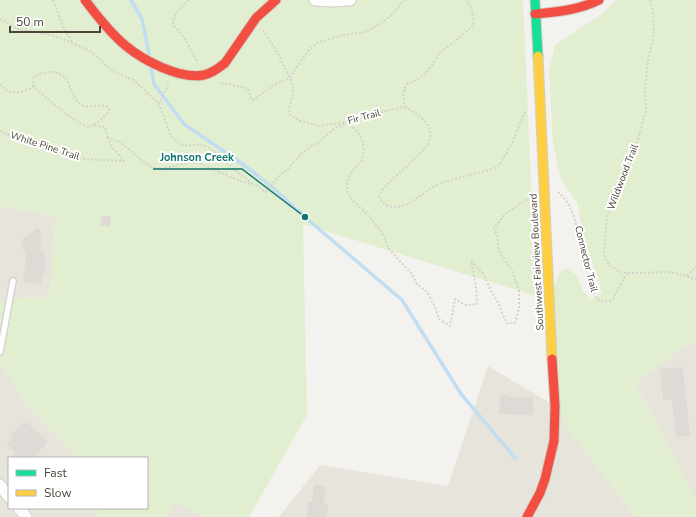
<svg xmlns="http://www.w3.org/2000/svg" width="696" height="517" viewBox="0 0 696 517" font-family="'Nunito Sans',sans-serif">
	<rect width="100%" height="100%" fill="#f4f2ee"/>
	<g fill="#e7e4dc">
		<path d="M0,206L56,216L49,297L2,299L0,302Z"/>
		<path d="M690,343L696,344V500L635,383Z"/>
		<path d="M0,362L26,404L79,458H9V508H96L97,517H0Z"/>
		<path d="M488,366L555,406L567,428L636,517H279L320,465L448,486Z"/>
		<path d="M175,501L203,517H168Z"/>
	</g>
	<g fill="#e1eecf">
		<path d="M0,0H523L536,296L303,224L307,415L249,517H203L175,501L168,517H97L96,508H147V458H79L26,404L0,362V302L2,299L49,297L56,216L0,206Z"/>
		<path d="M616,0H696V344L690,343L635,383L696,500V517H636L567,428L555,406L549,300L560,272L566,268L578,277L582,290L591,300L602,293L584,236L577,202L561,180L553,144L549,69L555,45L603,13Z"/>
	</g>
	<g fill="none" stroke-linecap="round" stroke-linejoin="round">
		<g stroke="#c0ddf1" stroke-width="3.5">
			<path d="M131,0L142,19L149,54"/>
			<path d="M151,68L154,84L184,124L248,168L274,189L305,217L402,300L461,394L515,458"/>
		</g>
	</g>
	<g fill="#dedbd6">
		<path d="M102,215L111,216L110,227L100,225Z"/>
		<path d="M38,228L42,235L40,249L46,256L45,273H42L41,284L23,282L26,257L21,240Z"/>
		<path d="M683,367L690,436L676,437L672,400H663L660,369Z"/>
		<path d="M500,395H510V397H533V415L499,414Z"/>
		<path d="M27,422L48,442L33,458H10L16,453L6,444L12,438L10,436L23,423L25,424Z"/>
		<path d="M314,485L326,486L324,504H328L327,517H307L308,502H312Z"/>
	</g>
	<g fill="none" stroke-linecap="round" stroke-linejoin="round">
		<defs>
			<path id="lane" d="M0,352L13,281"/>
			<g id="street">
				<path d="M315,0L331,1L350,0"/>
				<path d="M0,485L9,497"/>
				<path d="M19,508L26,517"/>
			</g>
			<path id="fast" d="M535,0L538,56"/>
			<path id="slow" d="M538,56L552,359"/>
			<g id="jam">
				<path d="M85,0C97,16 110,33 126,46C143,60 180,80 204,75C212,73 219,68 225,63L256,18L276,0"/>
				<path d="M535,14C557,12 579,10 599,0"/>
				<path d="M527,517L540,493L545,479L554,441L555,406L552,359"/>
			</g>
		</defs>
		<use href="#lane" stroke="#d2d0cb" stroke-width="8"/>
		<use href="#street" stroke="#d2d0cb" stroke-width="13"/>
		<use href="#fast" stroke="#d3cfc5" stroke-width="11"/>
		<use href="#slow" stroke="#d3cfc5" stroke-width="11"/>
		<use href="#jam" stroke="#d3cfc5" stroke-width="11"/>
		<g stroke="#d3d2cc" stroke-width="2" stroke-dasharray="2 2" stroke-linecap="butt">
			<path d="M53,0L64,29L72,42"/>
			<path d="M189,0C181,7 173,14 173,25L183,36L198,63"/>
			<path d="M650,0L653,13L654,33L648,60L645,89L646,111L635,149L615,199L610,206L606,225L604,255L609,265L620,272L627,273L671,272L696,279"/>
			<path d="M0,19L3,20L16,29L27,30L58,37L88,50L95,55L107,66L116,73L134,80L159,104L171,136L180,144L189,146L200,144L208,147L220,156L232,168L253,184"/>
			<path d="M263,30L277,52L290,78L293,89L292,99L289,108L290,115L300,121L318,126L347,122L368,115L394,109L405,107C403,98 402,93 407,84L420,78L429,70L439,54L472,27C476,17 471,9 467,0"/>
			<path d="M221,83L247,88L249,91L251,99L253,100L275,84L290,78L296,68L309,50L317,43L343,35L366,32L391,16L404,0"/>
			<path d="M0,84C9,97 22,92 34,87C49,99 72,122 89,127L93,125L105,127L108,138"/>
			<path d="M34,87C33,82 32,79 36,76C40,73 47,72 51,72C74,72 67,99 84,106C91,109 106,101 109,110C106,117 99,120 94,125"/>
			<path d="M159,104L169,83"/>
			<path d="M405,107C420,115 439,128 426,147C423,151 419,154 415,158C408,166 399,173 391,181C387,185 378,192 380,198C382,205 392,208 398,207C415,203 427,188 444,182C452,180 461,177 470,175C478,173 492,171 499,165C501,163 502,160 504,157C514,142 518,127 526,110"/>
			<path d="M347,122L357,131L362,139L364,149L362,160L353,170L348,179L347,189L351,199L366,213L382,232L389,249L412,274L417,284L427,292L435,307L439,319L450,326L455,299L465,305L477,304L476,286L471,261L484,275L491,291L498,302L502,313L507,323H515L519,308V290L512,271L499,251L497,236L494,228L505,214L521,203L531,198"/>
			<path d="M0,131L16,138L81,159L124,161L111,146L108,138L120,142L144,162L153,168L162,169L189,162L199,163L240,181L255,185L266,192L278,177L286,171L302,153L311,146L320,142L331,131L347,122"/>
			<path d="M558,192C577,208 577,234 583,256C585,267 589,279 592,290C595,300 603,305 613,299L627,273"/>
			<path d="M687,276L696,267"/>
		</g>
		<use href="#lane" stroke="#fdfdfc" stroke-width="5.5"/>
		<use href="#street" stroke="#fdfdfc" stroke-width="11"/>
		<use href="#fast" stroke="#16e098" stroke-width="9"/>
		<use href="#slow" stroke="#ffcf43" stroke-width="9"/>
		<use href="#jam" stroke="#f24e42" stroke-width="9"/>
	</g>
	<g text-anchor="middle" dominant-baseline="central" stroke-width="4" stroke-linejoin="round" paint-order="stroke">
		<g font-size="10" fill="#4b4439" stroke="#fff">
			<text transform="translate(364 117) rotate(-15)">Fir Trail</text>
			<text transform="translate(45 146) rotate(18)">White Pine Trail</text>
			<text transform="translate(623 177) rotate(-69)">Wildwood Trail</text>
			<text transform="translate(586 259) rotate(76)">Connector Trail</text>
			<text transform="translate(537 262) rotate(-93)">Southwest Fairview Boulevard</text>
		</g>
	</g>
	<path fill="none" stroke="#0f766e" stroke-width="1.5" d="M305 217L242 169H153"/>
	<circle fill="#0f766e" stroke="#fff" stroke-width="1.5" cx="305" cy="217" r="4"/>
	<g font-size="11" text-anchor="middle" font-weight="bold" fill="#0f766e" stroke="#fff" stroke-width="4" stroke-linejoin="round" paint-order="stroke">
		<text x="197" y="161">Johnson Creek</text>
	</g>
	<rect x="8" y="457" width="140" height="52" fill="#ffffff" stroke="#b7b4b0"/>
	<rect x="16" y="470" width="20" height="6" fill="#16e098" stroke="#b7b4b0"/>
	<text x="44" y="477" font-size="12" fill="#4b4439">Fast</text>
	<rect x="16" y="490" width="20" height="6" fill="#ffcf43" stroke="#b7b4b0"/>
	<text x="44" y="497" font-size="12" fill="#4b4439">Slow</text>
	<path d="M10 26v6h90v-6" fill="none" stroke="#4b4439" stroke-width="2"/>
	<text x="16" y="26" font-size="12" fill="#4b4439" stroke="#ffffff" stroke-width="3" paint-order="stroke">50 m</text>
</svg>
